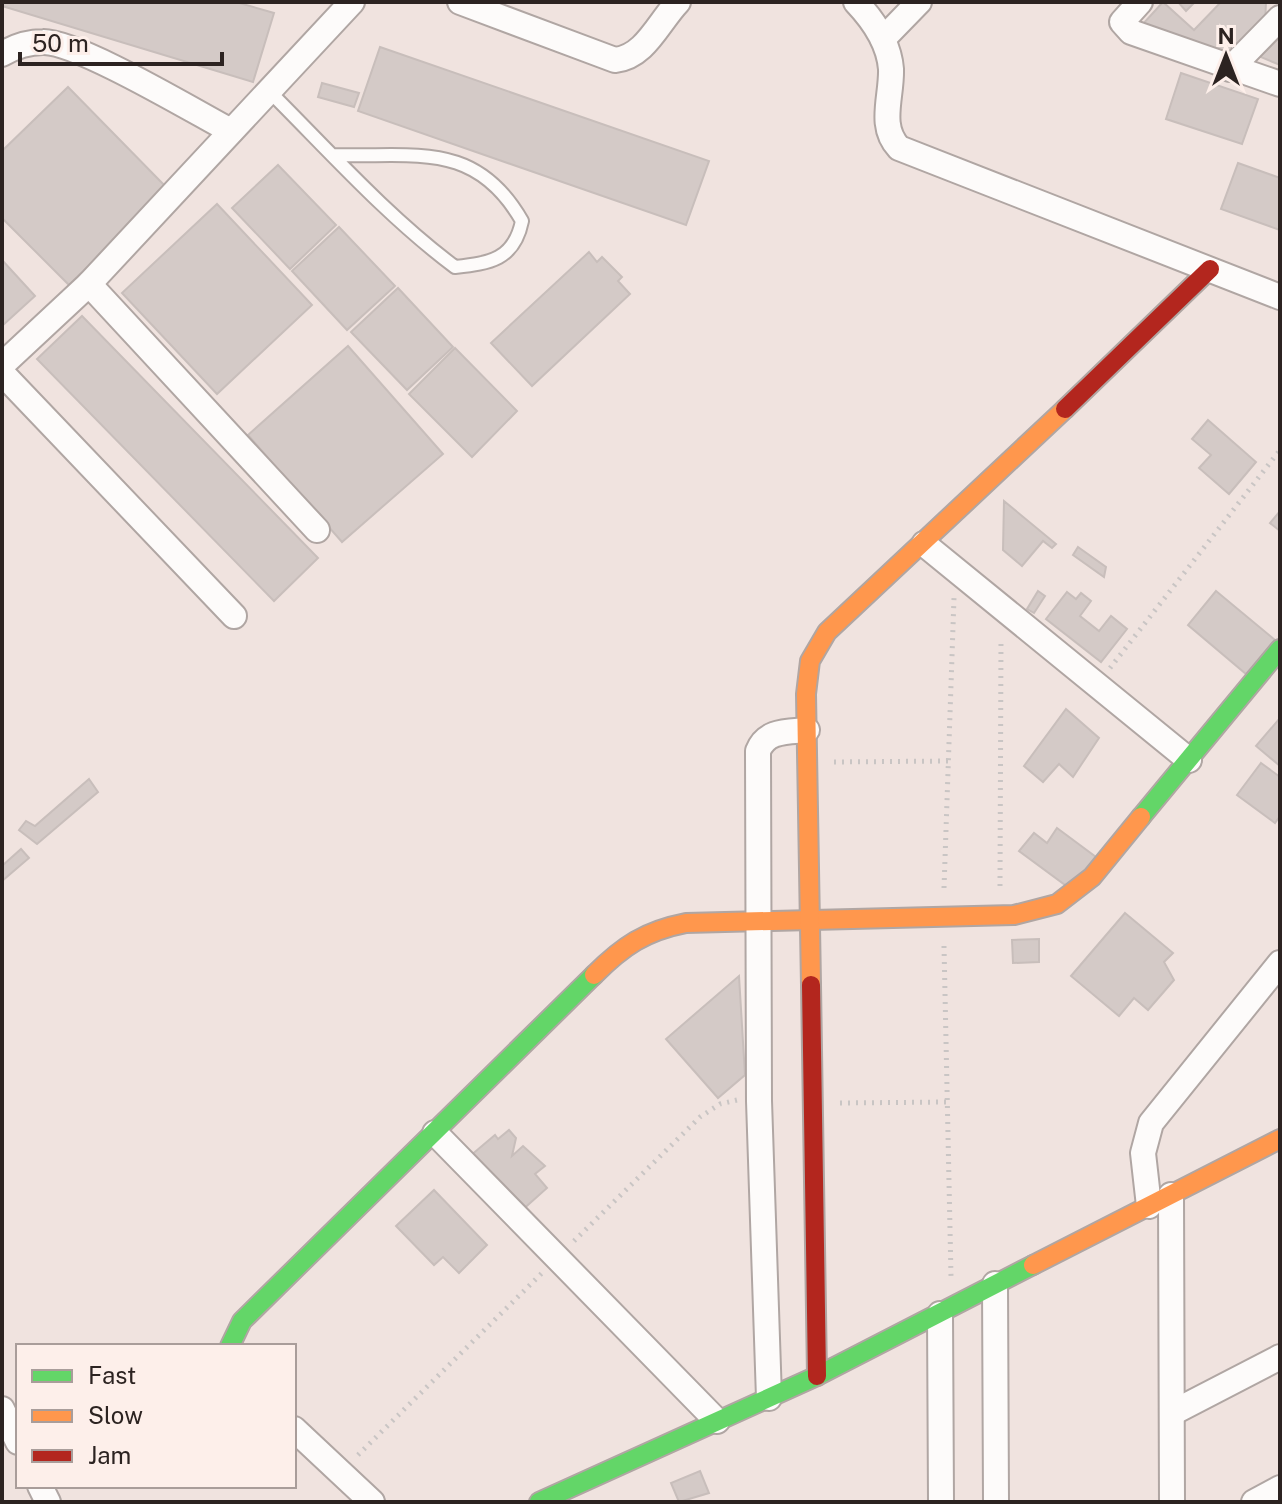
<svg xmlns="http://www.w3.org/2000/svg" width="1282" height="1504" viewBox="0 0 1282 1504" font-family="'Public Sans',sans-serif">
	<rect width="100%" height="100%" fill="#f0e3df"/>
	<g fill="#d4cac7" stroke="#c8bebb" stroke-width="2">
		<path d="M2,2H236L274,13L253,82L2,6Z"/>
		<path d="M1163,2L1194,30L1221,2H1266L1265,24L1227,59L1141,26Z"/>
		<path d="M1178,2H1195L1186,11Z"/>
		<path d="M1280,31V65L1256,55Z"/>
		<path d="M380,47L709,161L686,225L358,111Z"/>
		<path d="M1181,73L1258,99L1242,144L1166,119Z"/>
		<path d="M322,83L359,93L354,107L318,97Z"/>
		<path d="M68,87L168,189L69,285L2,218V151Z"/>
		<path d="M1238,163L1280,178V230L1221,209Z"/>
		<path d="M278,165L336,225L290,269L232,208Z"/>
		<path d="M217,204L312,305L217,394L122,293Z"/>
		<path d="M339,227L395,286L347,330L292,271Z"/>
		<path d="M589,252L597,262L602,257L622,277L618,281L630,294L532,386L491,343Z"/>
		<path d="M2,260L35,296L2,326Z"/>
		<path d="M398,288L453,347L407,390L351,332Z"/>
		<path d="M82,316L318,558L274,601L37,359Z"/>
		<path d="M348,346L443,454L342,542L248,435Z"/>
		<path d="M455,348L517,411L472,457L409,394Z"/>
		<path d="M1208,420L1256,462L1229,494L1199,468L1211,455L1192,439Z"/>
		<path d="M1004,501L1056,544L1052,548L1043,541L1022,566L1003,550Z"/>
		<path d="M1280,511V531L1270,523Z"/>
		<path d="M1078,547L1106,567L1104,577L1073,555Z"/>
		<path d="M1038,591L1045,596L1034,613L1027,609Z"/>
		<path d="M1216,591L1275,640L1246,674L1188,625Z"/>
		<path d="M1067,592L1076,599L1081,593L1091,601L1080,616L1099,631L1111,616L1127,629L1101,662L1046,619Z"/>
		<path d="M1066,709L1099,738L1073,777L1059,764L1043,782L1024,766Z"/>
		<path d="M1280,718V766L1256,746Z"/>
		<path d="M1261,763L1280,777V816L1275,823L1237,795Z"/>
		<path d="M89,779L98,792L37,844L19,830L26,821L35,826Z"/>
		<path d="M1057,828L1100,860L1076,893L1019,851L1034,833L1047,843Z"/>
		<path d="M21,849L29,858L2,881V866Z"/>
		<path d="M1125,913L1173,953L1164,962L1174,980L1148,1010L1134,998L1119,1016L1071,976Z"/>
		<path d="M1039,939V962L1013,963L1012,940Z"/>
		<path d="M739,976L745,1075L718,1098L666,1039Z"/>
		<path d="M509,1130L516,1138L512,1156L523,1146L545,1166L535,1174L547,1188L520,1212L470,1156L495,1135L498,1139Z"/>
		<path d="M434,1190L487,1245L459,1273L443,1257L434,1265L396,1226Z"/>
		<path d="M700,1471L709,1493L679,1502L671,1483Z"/>
	</g>
	<g fill="none" stroke-linecap="round" stroke-linejoin="round">
		<defs>
			<path id="lane" d="M271,93C330,152 388,217 455,267C490,263 514,260 522,221C475,139 413,158 334,155"/>
			<g id="street">
				<path d="M460,2L615,60C645,57 658,23 678,2"/>
				<path d="M856,2C874,21 889,43 891,69C892,97 878,126 899,148L1280,297"/>
				<path d="M1140,2L1122,22L1131,32L1280,84"/>
				<path d="M883,39L919,2"/>
				<path d="M2,54C14,47 28,42 43,42C77,41 195,112 231,131"/>
				<path d="M1230,69L1280,18"/>
				<path d="M89,284L317,530"/>
				<path d="M2,365L89,284L352,2"/>
				<path d="M2,373L234,616"/>
				<path d="M924,544L1189,760"/>
				<path d="M435,1133L717,1421"/>
				<path d="M1171,1195L1172,1502"/>
				<path d="M1149,1206L1143,1153L1151,1123L1280,963"/>
				<path d="M995,1284L996,1502"/>
				<path d="M940,1314L941,1502"/>
				<path d="M769,1398L759,1101L758,751C766,730 787,732 807,730"/>
				<path d="M2,1409L18,1442"/>
				<path d="M1172,1413L1280,1357"/>
				<path d="M294,1429L372,1502"/>
				<path d="M40,1486L48,1502"/>
				<path d="M1254,1502L1280,1488"/>
			</g>
			<g id="fast">
				<path d="M1141,817L1280,649"/>
				<path d="M230,1346L242,1321L594,975"/>
				<path d="M539,1502L817,1376L1033,1265"/>
			</g>
			<g id="slow">
				<path d="M594,975C623,946 645,931 686,923L1014,915L1057,904L1092,877L1141,817"/>
				<path d="M811,985L806,694L810,661L827,632L1065,409"/>
				<path d="M1033,1265L1280,1139"/>
			</g>
			<g id="jam">
				<path d="M1065,409L1210,269"/>
				<path d="M811,985L817,1376"/>
			</g>
		</defs>
		<use href="#lane" stroke="#b0a6a3" stroke-width="16"/>
		<use href="#street" stroke="#b0a6a3" stroke-width="28"/>
		<use href="#fast" stroke="#b0a6a3" stroke-width="22"/>
		<use href="#slow" stroke="#b0a6a3" stroke-width="22"/>
		<use href="#jam" stroke="#b0a6a3" stroke-width="22"/>
		<g stroke="#c9c5c4" stroke-width="5" stroke-dasharray="2 6" stroke-linecap="butt">
			<path d="M1110,668L1280,450"/>
			<path d="M834,762L949,761"/>
			<path d="M1000,886L1001,640"/>
			<path d="M944,888L954,598"/>
			<path d="M944,946L951,1276"/>
			<path d="M840,1103L947,1102"/>
			<path d="M574,1241L700,1117L720,1104L737,1100"/>
			<path d="M358,1455L542,1273"/>
		</g>
		<use href="#lane" stroke="#fdfbfa" stroke-width="12"/>
		<use href="#street" stroke="#fdfbfa" stroke-width="24"/>
		<use href="#fast" stroke="#63d668" stroke-width="18"/>
		<use href="#slow" stroke="#ff974d" stroke-width="18"/>
		<use href="#jam" stroke="#b3261e" stroke-width="18"/>
	</g>
	<rect width="1282" height="1504" fill="none" stroke="#2c2321" stroke-width="8"/>
	<rect x="16" y="1344" width="280" height="144" fill="#fdefea" stroke="#a99d9a" stroke-width="2"/>
	<rect x="32" y="1370" width="40" height="12" fill="#63d668" stroke="#a99d9a" stroke-width="2"/>
	<text x="88" y="1384" font-size="24" fill="#2c2321">Fast</text>
	<rect x="32" y="1410" width="40" height="12" fill="#ff974d" stroke="#a99d9a" stroke-width="2"/>
	<text x="88" y="1424" font-size="24" fill="#2c2321">Slow</text>
	<rect x="32" y="1450" width="40" height="12" fill="#b3261e" stroke="#a99d9a" stroke-width="2"/>
	<text x="88" y="1464" font-size="24" fill="#2c2321">Jam</text>
	<g transform="translate(1226 56)" stroke="#fdefea" stroke-width="6" paint-order="stroke">
	<path d="M0-6L14 30L0 20L-14 30Z" fill="#2c2321"/>
	<text y="-12" font-size="22" font-weight="bold" text-anchor="middle" fill="#2c2321">N</text>
	</g>
	<path d="M20 52v12h202v-12" fill="none" stroke="#2c2321" stroke-width="4"/>
	<text x="32" y="52" font-size="24" fill="#2c2321" stroke="#fdefea" stroke-width="6" paint-order="stroke">50 m</text>
</svg>
